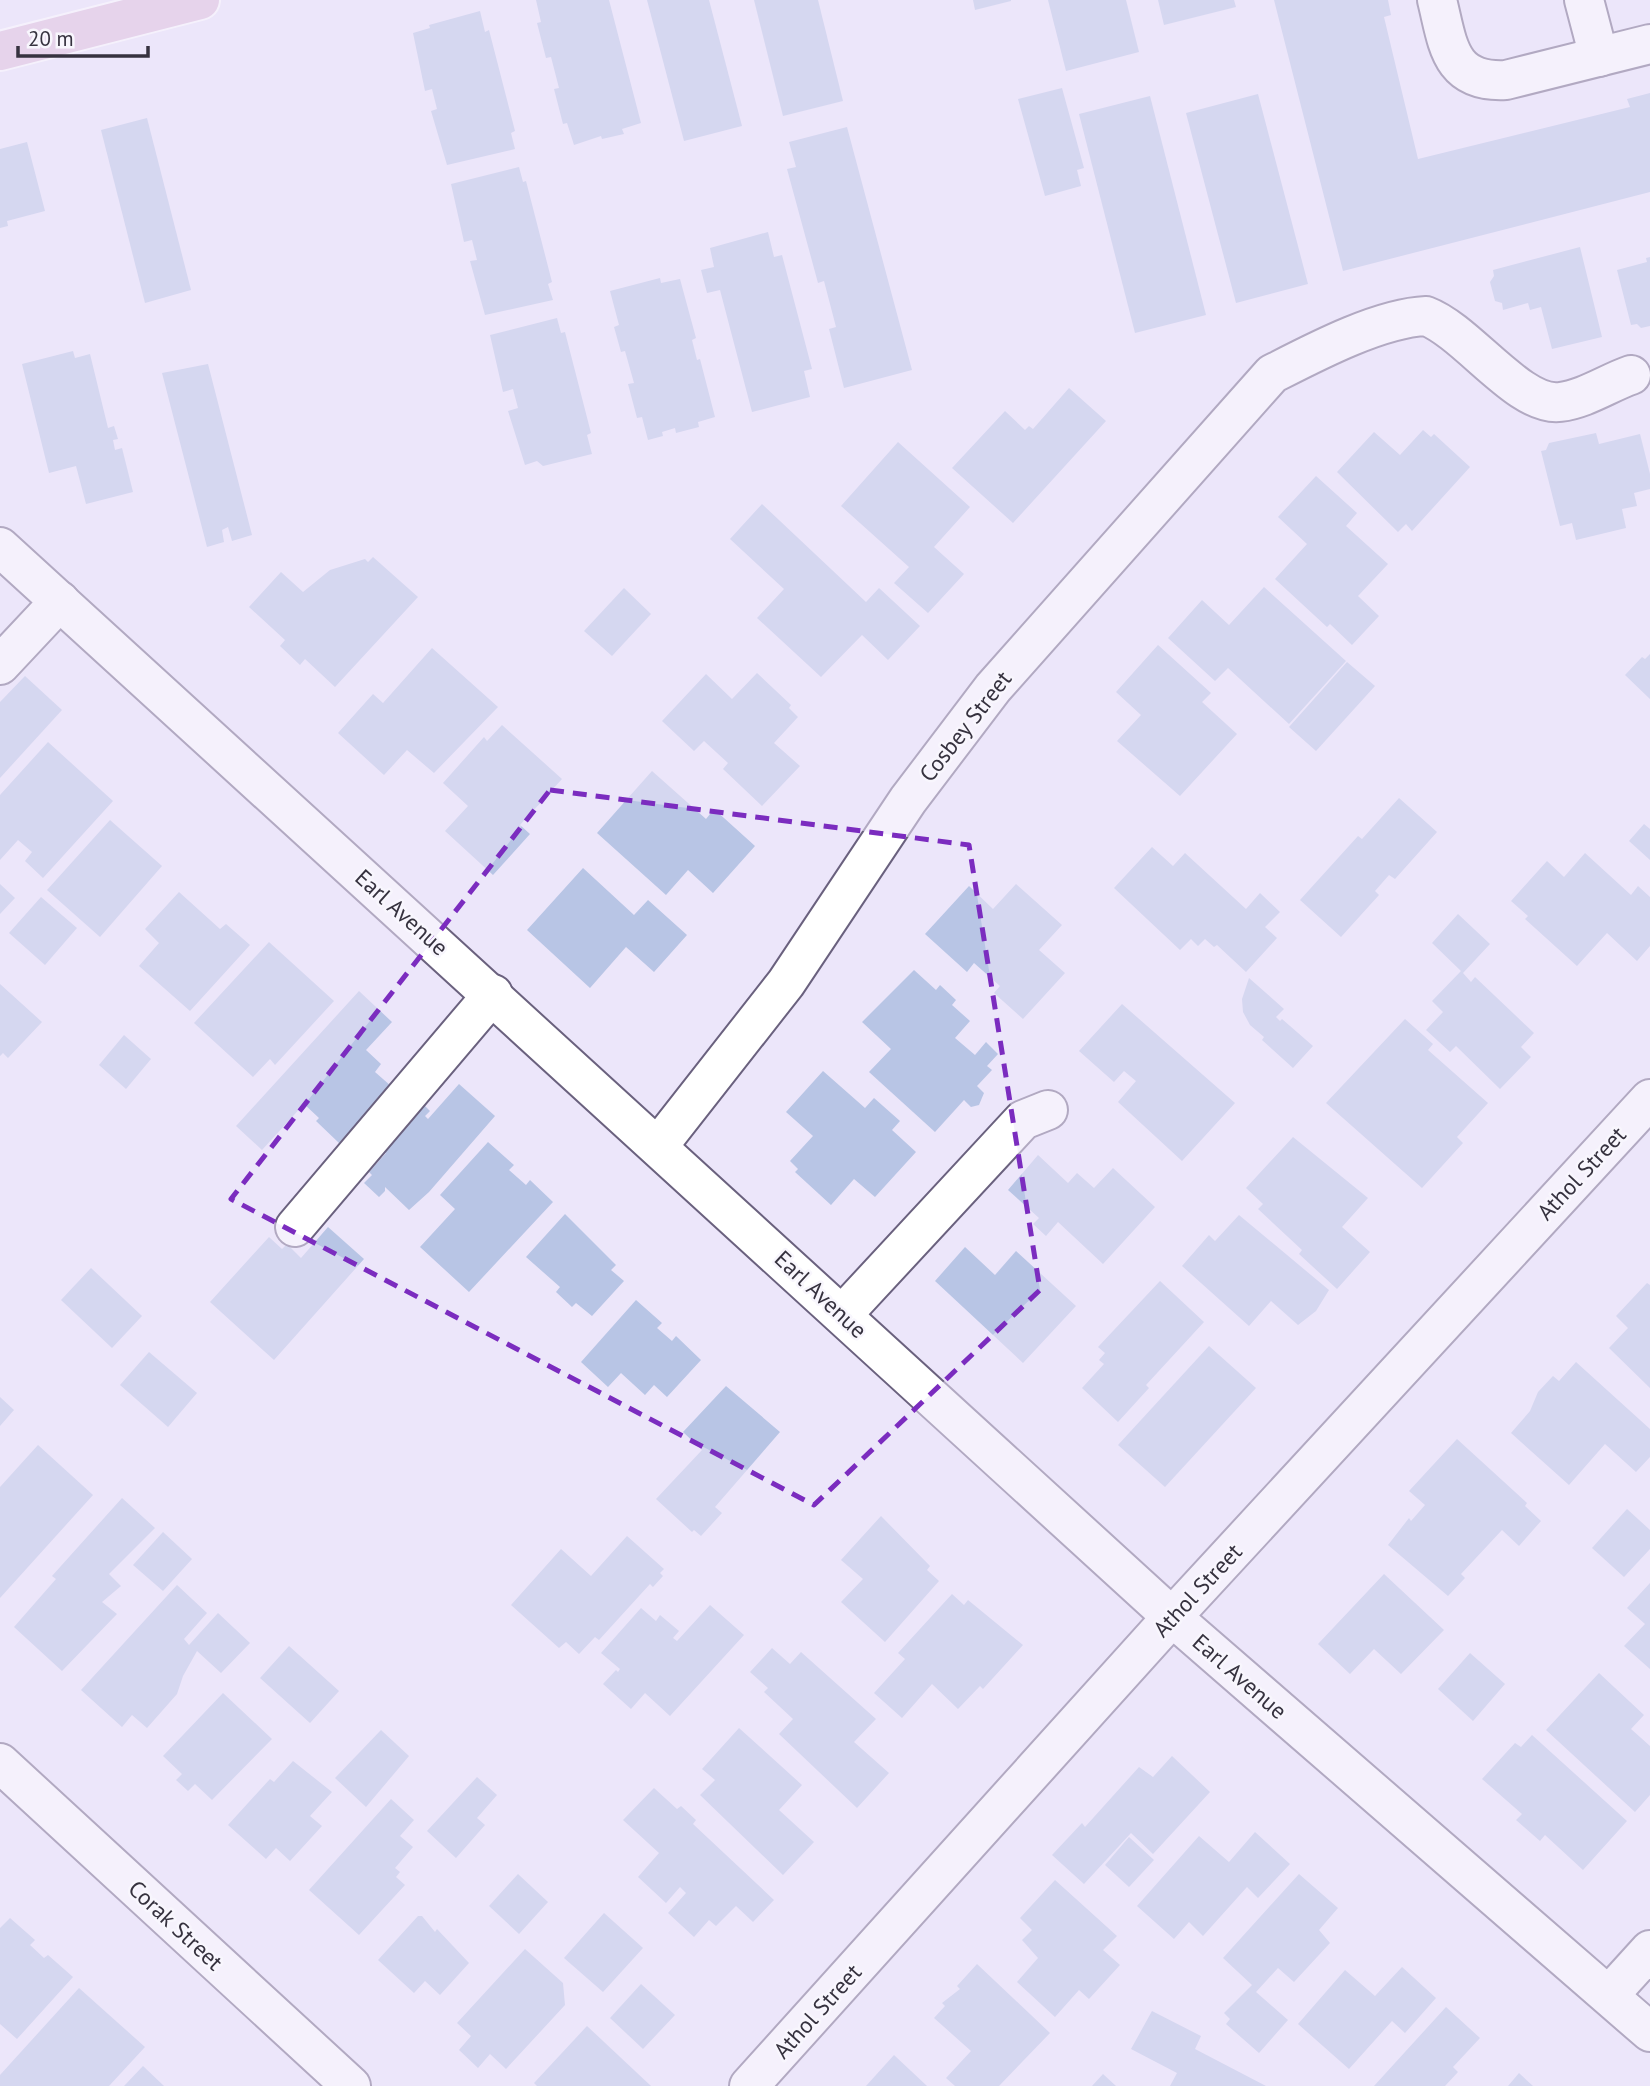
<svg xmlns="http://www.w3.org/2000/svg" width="1650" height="2086" viewBox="0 0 1650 2086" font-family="'PT Sans',sans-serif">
	<rect width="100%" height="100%" fill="#ece6fa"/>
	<g fill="#b8c5e5">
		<path d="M536,0H609L641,123L622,129L624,134L602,139L601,136L574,145L567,123L563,124L554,89L559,88L551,57L546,58L537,23L541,22Z"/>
		<path d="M647,0H709L742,126L684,141Z"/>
		<path d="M754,0H818L843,101L783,116Z"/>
		<path d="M973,0H1011V1L975,10Z"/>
		<path d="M1048,0H1126L1139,52L1066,71Z"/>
		<path d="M1158,0H1234L1236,7L1164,25Z"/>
		<path d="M1274,0H1388L1391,15L1384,17L1418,159L1630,107L1627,99L1650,93V192L1343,271Z"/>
		<path d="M480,11L485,32L489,30L515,131L511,133L515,149L447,165L431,111L437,109L432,89L425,91L413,33L430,28L429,25Z"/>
		<path d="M1062,88L1084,168L1077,170L1081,186L1045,196L1018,99Z"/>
		<path d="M1258,94L1308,284L1236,303L1186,113Z"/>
		<path d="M1150,96L1206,315L1135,333L1079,114Z"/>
		<path d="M147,118L191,290L145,303L101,130Z"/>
		<path d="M847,127L912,370L844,388L829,329L836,327L824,281L818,283L787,169L796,167L789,142Z"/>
		<path d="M27,142L45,211L7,221L8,226L0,228V149Z"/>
		<path d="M519,167L523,182L526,181L552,282L548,284L553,300L485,315L470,261L477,260L472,240L464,242L451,184Z"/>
		<path d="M768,232L774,257L782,255L812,369L804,371L810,397L752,412L720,290L707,293L701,270L714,267L710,248Z"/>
		<path d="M1580,247L1602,337L1552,349L1541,307L1530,310L1528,303L1503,310L1502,303L1495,301L1490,282L1494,276L1493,270Z"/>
		<path d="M1650,257V326L1641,328L1637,324L1631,325L1617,270L1647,262L1646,258Z"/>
		<path d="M660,278L661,283L680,279L696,338L692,340L697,360L700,359L715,417L698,422L699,427L676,433L675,428L662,432L663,436L648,440L642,417L637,418L628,384L634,383L625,351L621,352L614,327L619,325L610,291Z"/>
		<path d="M557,318L561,333L565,332L591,433L587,435L592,454L543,466L537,461L525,465L508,411L518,408L513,389L503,392L490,335Z"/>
		<path d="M73,351L75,358L90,354L108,428L114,426L118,439L113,440L115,450L122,448L133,492L86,504L76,466L49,473L22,364Z"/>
		<path d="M208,364L252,535L232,541L228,527L222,530L224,542L207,547L162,373Z"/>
		<path d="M1069,388L1106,421L1013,523L952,468L1005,411L1025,430L1029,426L1033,429Z"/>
		<path d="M1423,430L1431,437L1434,434L1470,467L1412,531L1406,524L1398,532L1337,472L1374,432L1400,455Z"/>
		<path d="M1596,433L1599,444L1640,434L1650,474V489L1634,493L1637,506L1622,509L1626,528L1576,540L1572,523L1560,526L1541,451L1546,450L1549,443Z"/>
		<path d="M898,442L970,507L934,547L964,574L928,613L894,583L909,567L841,506Z"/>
		<path d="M1316,476L1357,513L1346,526L1388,564L1358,596L1379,616L1352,645L1330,624L1327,627L1275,579L1307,544L1278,517Z"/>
		<path d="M762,504L866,602L879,588L920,626L888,660L862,635L821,677L757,618L784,589L730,539Z"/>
		<path d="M373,557L418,597L335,687L305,659L300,665L280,646L285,640L249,607L281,572L303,592L330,570L365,559L368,562Z"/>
		<path d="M1264,587L1346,661L1289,724L1228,668L1215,681L1168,638L1202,600L1229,625Z"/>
		<path d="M624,588L651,614L612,656L584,631Z"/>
		<path d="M1158,645L1211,693L1202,702L1237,734L1180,796L1117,741L1141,715L1116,692Z"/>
		<path d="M432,648L498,707L434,773L407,750L384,775L338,733L373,694L383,703Z"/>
		<path d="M1650,654V699L1625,675L1642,657L1645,659Z"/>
		<path d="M1347,662L1375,686L1316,751L1289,727Z"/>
		<path d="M757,673L791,705L789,708L798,717L774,743L800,766L762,806L723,769L728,763L704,741L694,751L662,721L706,674L732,699Z"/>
		<path d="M25,676L62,710L0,778V702Z"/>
		<path d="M502,725L562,779L520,825L530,834L493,875L445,831L468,806L443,783L484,737L487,741Z"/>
		<path d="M48,742L113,801L43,878L25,861L32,852L18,840L0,860V795Z"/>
		<path d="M652,771L706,819L714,809L755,846L713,893L688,870L666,895L597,833Z"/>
		<path d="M1399,798L1437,832L1395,879L1389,875L1375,891L1379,895L1341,937L1300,900L1358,836L1362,839Z"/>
		<path d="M110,820L162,866L100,937L47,890Z"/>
		<path d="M1644,824L1650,829V860L1629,841Z"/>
		<path d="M1152,847L1173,866L1185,853L1246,909L1260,893L1280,912L1265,927L1277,938L1246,972L1217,945L1214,947L1205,939L1198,946L1191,939L1180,950L1114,888Z"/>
		<path d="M1585,853L1631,895L1638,886L1650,897V946L1637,961L1607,933L1577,966L1525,919L1528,916L1511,901L1547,861L1564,877Z"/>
		<path d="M583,868L634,915L648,900L687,935L654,972L626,947L590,988L527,930Z"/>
		<path d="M0,884L15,898L0,914Z"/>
		<path d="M1016,884L1062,925L1039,950L1065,973L1023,1019L994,993L1000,986L974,963L967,972L925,934L969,886L993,909Z"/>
		<path d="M179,892L220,929L226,924L250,945L190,1011L139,966L159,943L145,929Z"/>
		<path d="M41,897L77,928L45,965L9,933Z"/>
		<path d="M1458,914L1490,944L1463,973L1471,982L1475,977L1534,1033L1521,1047L1531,1057L1500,1089L1456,1046L1450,1052L1426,1030L1443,1012L1432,1001L1461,971L1432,943Z"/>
		<path d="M269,942L334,1001L275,1065L270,1059L253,1077L194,1023Z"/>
		<path d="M914,970L936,990L940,985L956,1000L952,1005L970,1021L955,1038L975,1055L986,1042L998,1054L987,1066L992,1070L977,1086L984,1093L979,1105L971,1107L964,1100L935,1132L869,1072L891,1049L862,1022Z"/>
		<path d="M1249,978L1284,1009L1276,1017L1280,1021L1282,1019L1313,1046L1293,1068L1262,1040L1264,1037L1250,1025L1243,1012L1242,999Z"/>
		<path d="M0,984L42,1022L8,1058L3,1053L0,1056Z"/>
		<path d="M359,991L392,1022L366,1050L381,1064L375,1072L391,1086L339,1143L316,1121L319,1118L304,1104L262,1150L236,1126Z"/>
		<path d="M1122,1004L1235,1103L1182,1161L1118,1102L1136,1081L1124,1071L1114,1082L1079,1051Z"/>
		<path d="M1405,1019L1433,1044L1428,1050L1488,1103L1457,1137L1463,1143L1422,1188L1326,1103Z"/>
		<path d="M124,1035L151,1059L126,1089L99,1065Z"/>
		<path d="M823,1071L865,1108L874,1098L900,1121L892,1130L916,1152L875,1197L854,1179L831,1205L795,1172L798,1169L790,1161L813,1136L786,1112Z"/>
		<path d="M459,1084L495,1116L429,1192L409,1210L385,1187V1191L379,1197L364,1183L372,1175L369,1172L386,1153L376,1145L418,1099L430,1111L425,1116L428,1119Z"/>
		<path d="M1293,1137L1368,1198L1342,1227L1370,1252L1337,1289L1299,1254L1302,1250L1258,1209L1263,1204L1246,1188Z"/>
		<path d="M488,1142L514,1165L509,1170L526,1185L530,1180L553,1202L469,1292L420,1247L455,1209L440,1195Z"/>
		<path d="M1038,1155L1068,1183L1077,1173L1094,1188L1113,1168L1155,1207L1103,1264L1058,1222L1046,1236L1033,1224L1039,1218L1008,1190Z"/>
		<path d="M565,1214L616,1265L611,1270L624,1281L592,1316L576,1303L572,1307L556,1292L560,1287L526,1257Z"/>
		<path d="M1239,1215L1329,1290L1316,1311L1298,1325L1271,1301L1249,1326L1182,1266L1209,1235L1215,1241Z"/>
		<path d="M328,1227L364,1259L274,1360L210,1302L269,1237L282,1249L287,1244L301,1258Z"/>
		<path d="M965,1247L995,1275L1016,1251L1076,1306L1023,1363L935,1281Z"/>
		<path d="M91,1268L142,1316L112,1348L61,1300Z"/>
		<path d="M1160,1281L1204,1322L1146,1385L1149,1388L1118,1422L1082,1388L1104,1364L1099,1360L1105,1353L1098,1347Z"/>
		<path d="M1647,1283L1650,1285V1388L1609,1348L1628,1328L1616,1316Z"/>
		<path d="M636,1300L662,1323L657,1328L672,1341L676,1336L701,1360L667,1397L654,1385L645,1395L621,1373L608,1387L581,1362Z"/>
		<path d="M1209,1346L1256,1388L1165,1487L1118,1445Z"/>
		<path d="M149,1352L197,1393L168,1427L120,1385Z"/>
		<path d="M1576,1362L1650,1429V1457L1636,1472L1605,1444L1569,1485L1511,1433L1530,1411L1538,1392L1553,1376L1559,1381Z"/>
		<path d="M726,1386L780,1432L715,1507L722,1513L701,1536L694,1530L692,1532L656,1499L702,1450L683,1432Z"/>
		<path d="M0,1397L14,1410L0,1426Z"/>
		<path d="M1457,1439L1527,1503L1525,1506L1541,1521L1519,1546L1502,1530L1461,1574L1465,1578L1448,1596L1388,1545L1409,1518L1411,1521L1425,1505L1409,1491Z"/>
		<path d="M38,1445L93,1495L0,1598V1487Z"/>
		<path d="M122,1498L155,1528L109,1574L121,1586L102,1602L117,1614L62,1671L14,1627L56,1579L52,1576Z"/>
		<path d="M1627,1509L1650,1530V1549L1624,1577L1592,1548Z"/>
		<path d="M881,1516L930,1566L927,1570L939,1581L885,1642L841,1602L863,1579L841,1560Z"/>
		<path d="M163,1532L192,1559L163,1591L133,1565Z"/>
		<path d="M627,1536L664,1569L660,1573L663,1576L653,1587L650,1584L599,1640L595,1637L579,1654L566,1642L559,1648L511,1605L561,1549L591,1576Z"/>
		<path d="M1384,1574L1444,1630L1401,1674L1374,1649L1350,1674L1318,1644Z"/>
		<path d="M1650,1583V1669L1624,1646L1645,1624L1627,1608Z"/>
		<path d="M177,1585L207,1613L184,1639L189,1645L218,1613L250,1643L221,1673L197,1651L183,1676L177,1694L147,1728L132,1715L122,1727L81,1690Z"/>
		<path d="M952,1594L964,1605L968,1600L1023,1645L983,1689L980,1686L958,1709L932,1684L902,1718L874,1693L905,1659L898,1653Z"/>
		<path d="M710,1605L744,1635L670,1716L645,1693L631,1709L603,1684L616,1670L618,1672L620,1669L601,1653L641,1608L656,1621L660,1615L679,1631L673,1638L677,1641Z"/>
		<path d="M289,1646L339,1691L310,1723L260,1678Z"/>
		<path d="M772,1648L790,1664L801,1652L876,1719L854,1742L889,1773L857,1808L779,1734L793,1719L764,1692L768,1688L750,1672Z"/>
		<path d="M1470,1653L1505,1684L1473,1721L1438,1689Z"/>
		<path d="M1599,1673L1644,1715L1631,1729L1650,1746V1795L1635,1812L1546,1730Z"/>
		<path d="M223,1693L272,1739L212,1800L195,1784L188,1791L176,1780L182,1774L163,1756Z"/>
		<path d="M739,1728L802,1785L779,1810L814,1842L783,1875L700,1795L715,1780L702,1769Z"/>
		<path d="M381,1730L409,1756L366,1807L335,1778Z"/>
		<path d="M1532,1735L1627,1821L1583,1870L1545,1835L1540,1841L1516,1820L1522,1814L1482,1779L1515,1743L1521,1747Z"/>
		<path d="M1172,1756L1210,1792L1153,1854L1131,1833L1084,1884L1052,1855L1082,1823L1085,1827L1139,1767L1153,1777Z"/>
		<path d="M293,1761L332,1792L310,1816L322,1826L290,1861L276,1848L266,1859L228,1825L270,1779L274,1782Z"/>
		<path d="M477,1777L497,1795L477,1818L485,1825L456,1858L427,1831Z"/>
		<path d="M654,1788L677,1809L681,1806L696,1820L693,1824L774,1900L753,1922L736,1906L716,1926L709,1920L694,1937L668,1913L686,1893L680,1887L666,1903L638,1877L659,1853L623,1820Z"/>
		<path d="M391,1799L414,1820L400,1836L413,1847L395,1868L400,1872L396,1877L405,1885L359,1935L309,1890Z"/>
		<path d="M1255,1832L1290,1864L1258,1898L1247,1887L1203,1936L1189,1922L1174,1939L1137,1906L1199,1836L1229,1862Z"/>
		<path d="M1129,1837L1154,1860L1129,1887L1105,1865Z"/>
		<path d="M518,1874L548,1902L519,1934L489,1906Z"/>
		<path d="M1299,1874L1338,1908L1319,1930L1330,1943L1294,1982L1278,1968L1256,1992L1288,2020L1259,2053L1226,2024L1230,2019L1224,2013L1252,1985L1223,1958Z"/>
		<path d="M1055,1880L1117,1936L1103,1950L1120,1965L1089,1999L1079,1990L1055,2017L1017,1982L1038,1958L1022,1940L1032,1930L1020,1918Z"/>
		<path d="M604,1913L643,1948L603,1992L564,1958Z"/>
		<path d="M418,1916H422L435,1932L437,1929L469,1963L440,1995L425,1981L414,1993L378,1960Z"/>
		<path d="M10,1918L35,1940L30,1945L44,1958L48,1955L73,1977L17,2039L0,2024V1928Z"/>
		<path d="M525,1949L563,1983L565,2005L506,2069L490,2054L478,2068L459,2050L471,2036L457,2023Z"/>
		<path d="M977,1964L1050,2033L999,2086H955L946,2078L971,2051L934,2018L945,2006L942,2003L960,1989L957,1986Z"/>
		<path d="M1402,1967L1436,1998L1405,2033L1392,2021L1349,2069L1298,2024L1345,1970L1375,1996Z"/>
		<path d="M641,1984L675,2015L643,2049L610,2018Z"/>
		<path d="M79,1988L145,2047L109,2086H0V2075Z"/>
		<path d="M1446,2007L1480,2038L1453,2067L1458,2072L1445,2086H1374Z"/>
		<path d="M1152,2011L1201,2036L1195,2049L1266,2086H1170L1177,2073L1131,2049Z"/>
		<path d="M587,2026L651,2086H537L534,2083Z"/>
		<path d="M894,2055L927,2086H866Z"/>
		<path d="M143,2066L164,2086H124Z"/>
		<path d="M1519,2073L1533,2086H1508Z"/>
		<path d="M1103,2074L1116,2086H1092Z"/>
	</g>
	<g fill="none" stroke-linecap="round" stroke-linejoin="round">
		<defs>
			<g id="minor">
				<path d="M1437,0C1448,44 1449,83 1506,80L1650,44"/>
				<path d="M1584,0L1599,57"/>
				<path d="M0,547L1172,1617L1650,2032"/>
				<path d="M0,665L60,601"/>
				<path d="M659,1145L786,983L908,800L993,688L1272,374C1313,353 1379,318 1426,316C1468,332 1519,407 1560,402C1585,399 1608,383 1631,375"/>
				<path d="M295,1227L493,994"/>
				<path d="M843,1314L1023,1120L1048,1110"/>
				<path d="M0,1763L351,2086"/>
				<path d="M1610,1994L1650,1950"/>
				<path d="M749,2086L1172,1617L1650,1099"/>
			</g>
			<path id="major" d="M0,51L200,0"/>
		</defs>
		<use href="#minor" stroke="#6a617e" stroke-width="42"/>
		<use href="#major" stroke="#fff" stroke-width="42"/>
		<use href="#minor" stroke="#fff" stroke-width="38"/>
		<use href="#major" stroke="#ddbdda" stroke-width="38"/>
	</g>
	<path d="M0 0H1650V2086H0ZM550,790L969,845L1040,1290L814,1505L231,1199Z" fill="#ece6fa" fill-opacity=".55" fill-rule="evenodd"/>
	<path fill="none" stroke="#7b2cbf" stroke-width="5" stroke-dasharray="14 9" stroke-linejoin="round" d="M550,790L969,845L1040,1290L814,1505L231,1199Z"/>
	<g text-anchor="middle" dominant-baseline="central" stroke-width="5" stroke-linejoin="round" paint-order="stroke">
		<g font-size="23" fill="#36323f" stroke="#f8f6fd">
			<text transform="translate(965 726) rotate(-52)">Cosbey Street</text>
			<text transform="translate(402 912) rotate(42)">Earl Avenue</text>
			<text transform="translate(1581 1173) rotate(-47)">Athol Street</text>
			<text transform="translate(821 1294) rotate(43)">Earl Avenue</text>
			<text transform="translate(1197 1590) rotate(-47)">Athol Street</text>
			<text transform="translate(1240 1676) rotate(41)">Earl Avenue</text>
			<text transform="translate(176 1925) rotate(43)">Corak Street</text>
			<text transform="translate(817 2011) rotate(-48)">Athol Street</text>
		</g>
	</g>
	<path d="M18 46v10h130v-10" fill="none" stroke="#36323f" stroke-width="3.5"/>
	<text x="28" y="46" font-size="21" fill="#36323f" stroke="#f8f6fd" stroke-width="5" paint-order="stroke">20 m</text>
</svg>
